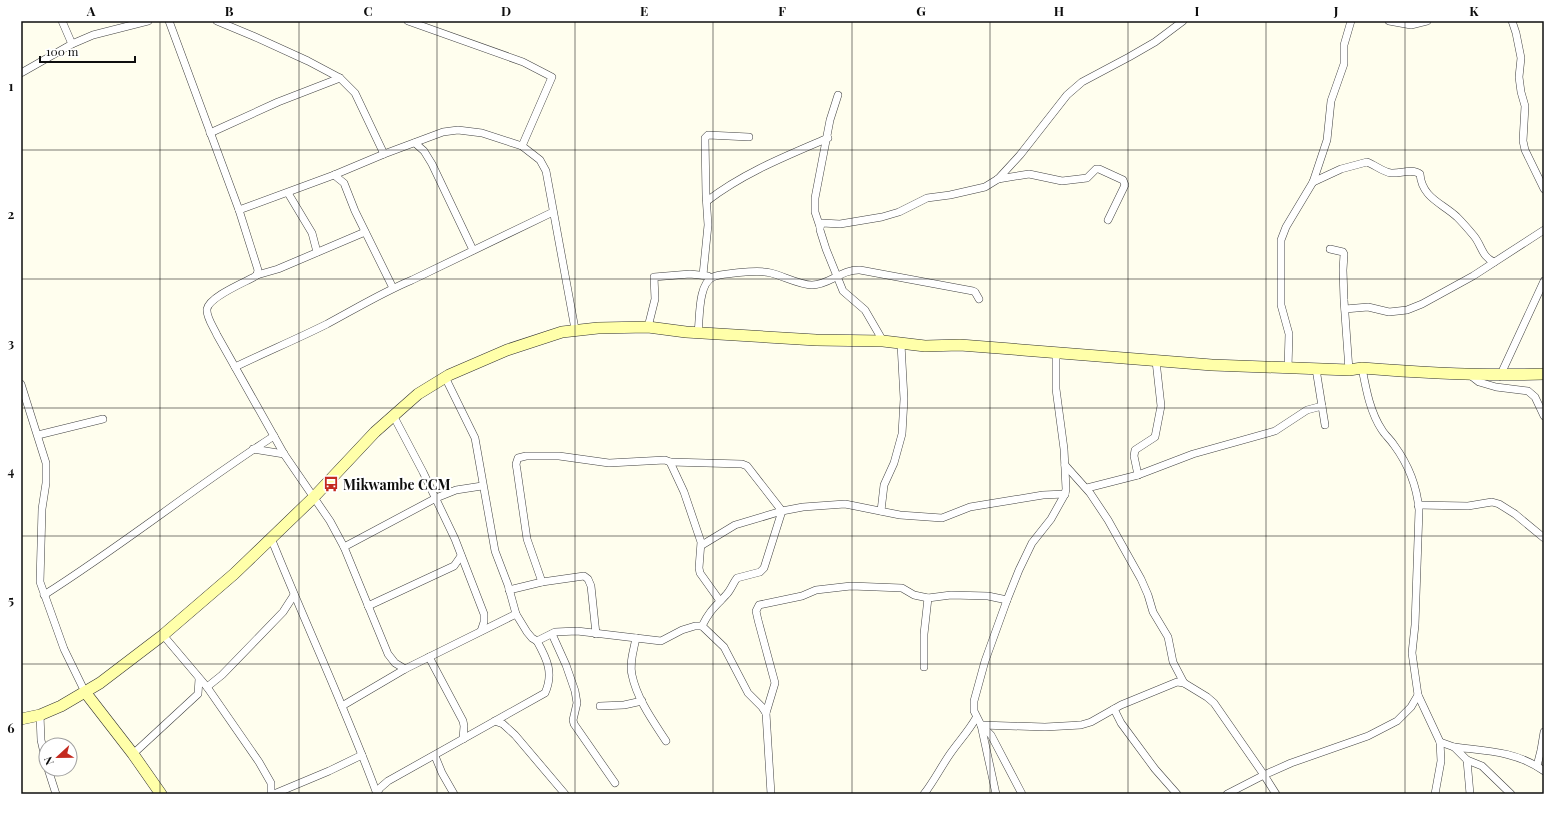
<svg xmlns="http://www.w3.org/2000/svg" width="1565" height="815" viewBox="0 0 1565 815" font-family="'Playfair Display',serif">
	<rect width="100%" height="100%" fill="#fffeee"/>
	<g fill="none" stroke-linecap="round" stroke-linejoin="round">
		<defs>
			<g id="street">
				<path d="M62,21L72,44"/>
				<path d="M169,21L239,210L258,270L257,275L254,277C243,283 209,297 207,309C206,317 214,328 217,335L284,454L330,521L344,547L388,654L395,663L405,669"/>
				<path d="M217,21L253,36L308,61L340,78L355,93L384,154"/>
				<path d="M408,21L523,62L552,77L522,146"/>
				<path d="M1389,21L1411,25L1427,21"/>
				<path d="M1512,21L1516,33L1521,58L1519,77L1521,92L1525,106L1523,141L1525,150L1544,189"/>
				<path d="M21,73L72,44L93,35L148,21"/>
				<path d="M210,133L278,102L340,78"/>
				<path d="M415,143L424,151L432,164L473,250"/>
				<path d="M334,175L344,183L355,211L393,288"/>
				<path d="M998,179L1029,174L1062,181L1087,178L1096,169H1099L1123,180L1125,185L1108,220"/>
				<path d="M1313,182L1341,169L1367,162C1375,165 1383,172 1391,173C1400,174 1412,168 1420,174C1422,198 1442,203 1457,217C1463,223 1469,230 1474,236C1482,246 1482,257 1494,262"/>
				<path d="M288,193L312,233L317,252"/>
				<path d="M707,201C743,173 786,156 828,138"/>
				<path d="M239,210L334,175L384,154L443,132L458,130L482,133L522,146L540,160L546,171L575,329"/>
				<path d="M820,227L815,212V198L830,120L838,95"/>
				<path d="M1330,249L1343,252L1344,254L1343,270L1344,300L1349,370"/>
				<path d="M257,275L278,269L365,232"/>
				<path d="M703,275L708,225L706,195L705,138L708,135L749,137"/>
				<path d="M1345,309L1368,307L1389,312L1407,310L1422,304L1473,276L1544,230"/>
				<path d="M648,327L655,299L654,277L690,274L708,276"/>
				<path d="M698,333C700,317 698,284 713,277C719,274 728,274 735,273C746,272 760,270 771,273C783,276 800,285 812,285C829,285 842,269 860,270L973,291L975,292L979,299"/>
				<path d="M883,341L865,310L843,291L826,249L820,230V227L822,223L840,224L882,217L899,212L927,198L950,195L985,187L998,179L1020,155L1067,95L1082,82L1129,57L1155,42L1183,21"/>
				<path d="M235,367C266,352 297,339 327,324C355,309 383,292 412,280L553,212"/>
				<path d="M1288,368L1289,334L1281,305V240L1286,227L1313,182L1327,140L1331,101L1344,64V45L1351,21"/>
				<path d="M1316,369L1325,425"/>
				<path d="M1470,375L1479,382L1496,387L1528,391L1535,397L1544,416"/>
				<path d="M1500,376L1544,281"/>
				<path d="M445,377L475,438L495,551L508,585L516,614L527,632L532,638L537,641L555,632L577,631L661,641L682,630L695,626H702L724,647L748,693L762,707L766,713L771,794"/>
				<path d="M21,384L46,463V483L42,509L40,582L64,649L85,692"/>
				<path d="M393,415L423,472L455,539L484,614V622L481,631"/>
				<path d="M38,435L103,419"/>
				<path d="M253,449L284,454"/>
				<path d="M670,462L742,464L747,466L782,511L764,568L760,572L737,578C733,583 731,590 726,595C715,607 710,610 702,626"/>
				<path d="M1065,465L1090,493L1108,520L1141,579L1148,595L1153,612L1168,637L1173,662L1184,683"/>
				<path d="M1138,475L1134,456L1135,450L1155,437L1161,406L1156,361"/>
				<path d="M1087,488L1138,475L1193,454L1275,431L1307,410L1322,406"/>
				<path d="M1418,505L1468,506L1492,502L1499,504L1515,514L1544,538"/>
				<path d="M881,511L884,485L894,463L902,434L904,399L901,344"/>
				<path d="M271,538C305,623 345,707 377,794"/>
				<path d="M702,545L735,525L782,511L803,507L845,504L900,515L942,518L970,507L1043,495L1065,494"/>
				<path d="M344,547L436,498L456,490L482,486"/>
				<path d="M542,582L527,539L517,470L516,464L518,458L526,456H559L609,463L665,460L670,462L684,492L701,542L699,568L700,573L720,601"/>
				<path d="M509,590L542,582L584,576L588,579L591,586L596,634"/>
				<path d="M44,595C123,545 196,486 274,436"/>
				<path d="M368,606L454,566L461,556"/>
				<path d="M552,634L566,665L575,691L577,703L573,720L574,724L615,783"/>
				<path d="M163,635L207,687L259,762L271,783V794"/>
				<path d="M636,638C634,649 629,663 632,675C637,699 653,721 666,741"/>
				<path d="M429,657L463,721L464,726L463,739"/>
				<path d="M924,667V634L928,598"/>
				<path d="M207,687L222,675L283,612L294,595"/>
				<path d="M1418,695L1440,742L1441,761L1435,794"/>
				<path d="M342,706L405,669L516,614"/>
				<path d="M600,706L624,705L642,701"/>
				<path d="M1114,709L1121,723L1155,769L1177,794"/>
				<path d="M766,713L775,683L758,620L756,611L759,605L802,596L816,590L851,586L902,588L914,595L928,598L951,595L988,596L1007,600"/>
				<path d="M40,715L41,740L46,762"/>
				<path d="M495,721L503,724L515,735L565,794"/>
				<path d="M981,725L1045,727L1081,725L1091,722L1121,705L1177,682L1184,683L1207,697L1214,703L1264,775L1276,794"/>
				<path d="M981,725L991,735L1022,794"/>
				<path d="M1440,742L1454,747L1467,760L1470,794"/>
				<path d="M1454,747C1487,751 1516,751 1544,771"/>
				<path d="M133,754L198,694L199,679"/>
				<path d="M435,756L442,773L454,794"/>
				<path d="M1467,760L1482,766L1511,794"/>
				<path d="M1537,766L1541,750L1544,732"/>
				<path d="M48,769L56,794"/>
				<path d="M377,793L380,788L388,781L545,693C554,673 547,659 537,641"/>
				<path d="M274,794L329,771L362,755"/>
				<path d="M924,794C934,781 941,767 950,754C959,741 968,732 976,718"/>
				<path d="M996,794L981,725L974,711V701L985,661L1007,600L1019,570L1032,543L1051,519L1065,494L1066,489L1064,449L1056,389V353"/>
				<path d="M1227,794L1264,775L1291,763L1368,736L1397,721L1411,707L1418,695L1412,653L1415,625L1419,510C1417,487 1408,464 1394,445C1390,439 1385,435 1382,430C1370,412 1366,389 1362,368"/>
			</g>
			<g id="secondary">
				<path d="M85,692L133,754L161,794"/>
				<path d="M21,719L40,715L61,706L100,683L163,635L234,574L313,498L375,432L418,394L449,375L507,350L562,332L598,328L648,327L686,332L816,340L883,341L925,346L960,345L1212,365L1349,370L1362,368C1423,373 1483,376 1544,374"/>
			</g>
		</defs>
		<use href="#street" stroke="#414141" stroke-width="8"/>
		<use href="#secondary" stroke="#303030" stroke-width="12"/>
		<use href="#street" stroke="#fff" stroke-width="7"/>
		<use href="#secondary" stroke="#ffffa9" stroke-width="11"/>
	</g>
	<path fill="none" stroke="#0e0e0e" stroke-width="1" stroke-opacity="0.55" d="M160,21V794M299,21V794M437,21V794M575,21V794M713,21V794M852,21V794M990,21V794M1128,21V794M1266,21V794M1405,21V794M21,150H1544M21,279H1544M21,408H1544M21,536H1544M21,664H1544"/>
	<defs>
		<symbol id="bus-bare" viewBox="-9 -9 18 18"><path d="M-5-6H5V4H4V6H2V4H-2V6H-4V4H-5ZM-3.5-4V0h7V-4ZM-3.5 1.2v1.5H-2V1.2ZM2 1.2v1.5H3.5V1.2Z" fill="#c42a1f" stroke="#fff" stroke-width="2.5" paint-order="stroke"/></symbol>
	</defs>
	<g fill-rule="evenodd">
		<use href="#bus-bare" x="320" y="473" width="22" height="22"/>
	</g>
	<g text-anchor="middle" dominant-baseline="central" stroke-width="4" stroke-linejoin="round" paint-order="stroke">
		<g font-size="14" font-weight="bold" fill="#0e0e0e" stroke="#fff" text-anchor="start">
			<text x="343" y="484">Mikwambe CCM</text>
		</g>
	</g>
	<rect width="1565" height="815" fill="none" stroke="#ffffff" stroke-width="44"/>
	<g transform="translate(58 757) rotate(248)"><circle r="19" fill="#ffffff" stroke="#9f9f9f"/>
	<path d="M0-3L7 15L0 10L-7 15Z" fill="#c42a1f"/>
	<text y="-6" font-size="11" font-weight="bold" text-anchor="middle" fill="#0e0e0e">N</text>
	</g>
	<path d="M40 56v6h95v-6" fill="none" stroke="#0e0e0e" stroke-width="2"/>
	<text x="46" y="56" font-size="12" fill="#0e0e0e" stroke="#ffffff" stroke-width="3" paint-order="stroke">100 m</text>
	<rect x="22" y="22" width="1521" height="771" fill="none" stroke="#0e0e0e" stroke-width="1.5"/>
	<g font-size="13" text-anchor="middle" font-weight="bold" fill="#0e0e0e">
		<text x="91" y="16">A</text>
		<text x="229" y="16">B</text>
		<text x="368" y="16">C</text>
		<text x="506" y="16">D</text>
		<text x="644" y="16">E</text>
		<text x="782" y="16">F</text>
		<text x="921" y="16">G</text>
		<text x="1059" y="16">H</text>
		<text x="1197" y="16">I</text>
		<text x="1336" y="16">J</text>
		<text x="1474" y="16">K</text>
		<text x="11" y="91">1</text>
		<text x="11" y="219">2</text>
		<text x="11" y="348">3</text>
		<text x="11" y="476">4</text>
		<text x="11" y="605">5</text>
		<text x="11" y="733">6</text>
	</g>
</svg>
